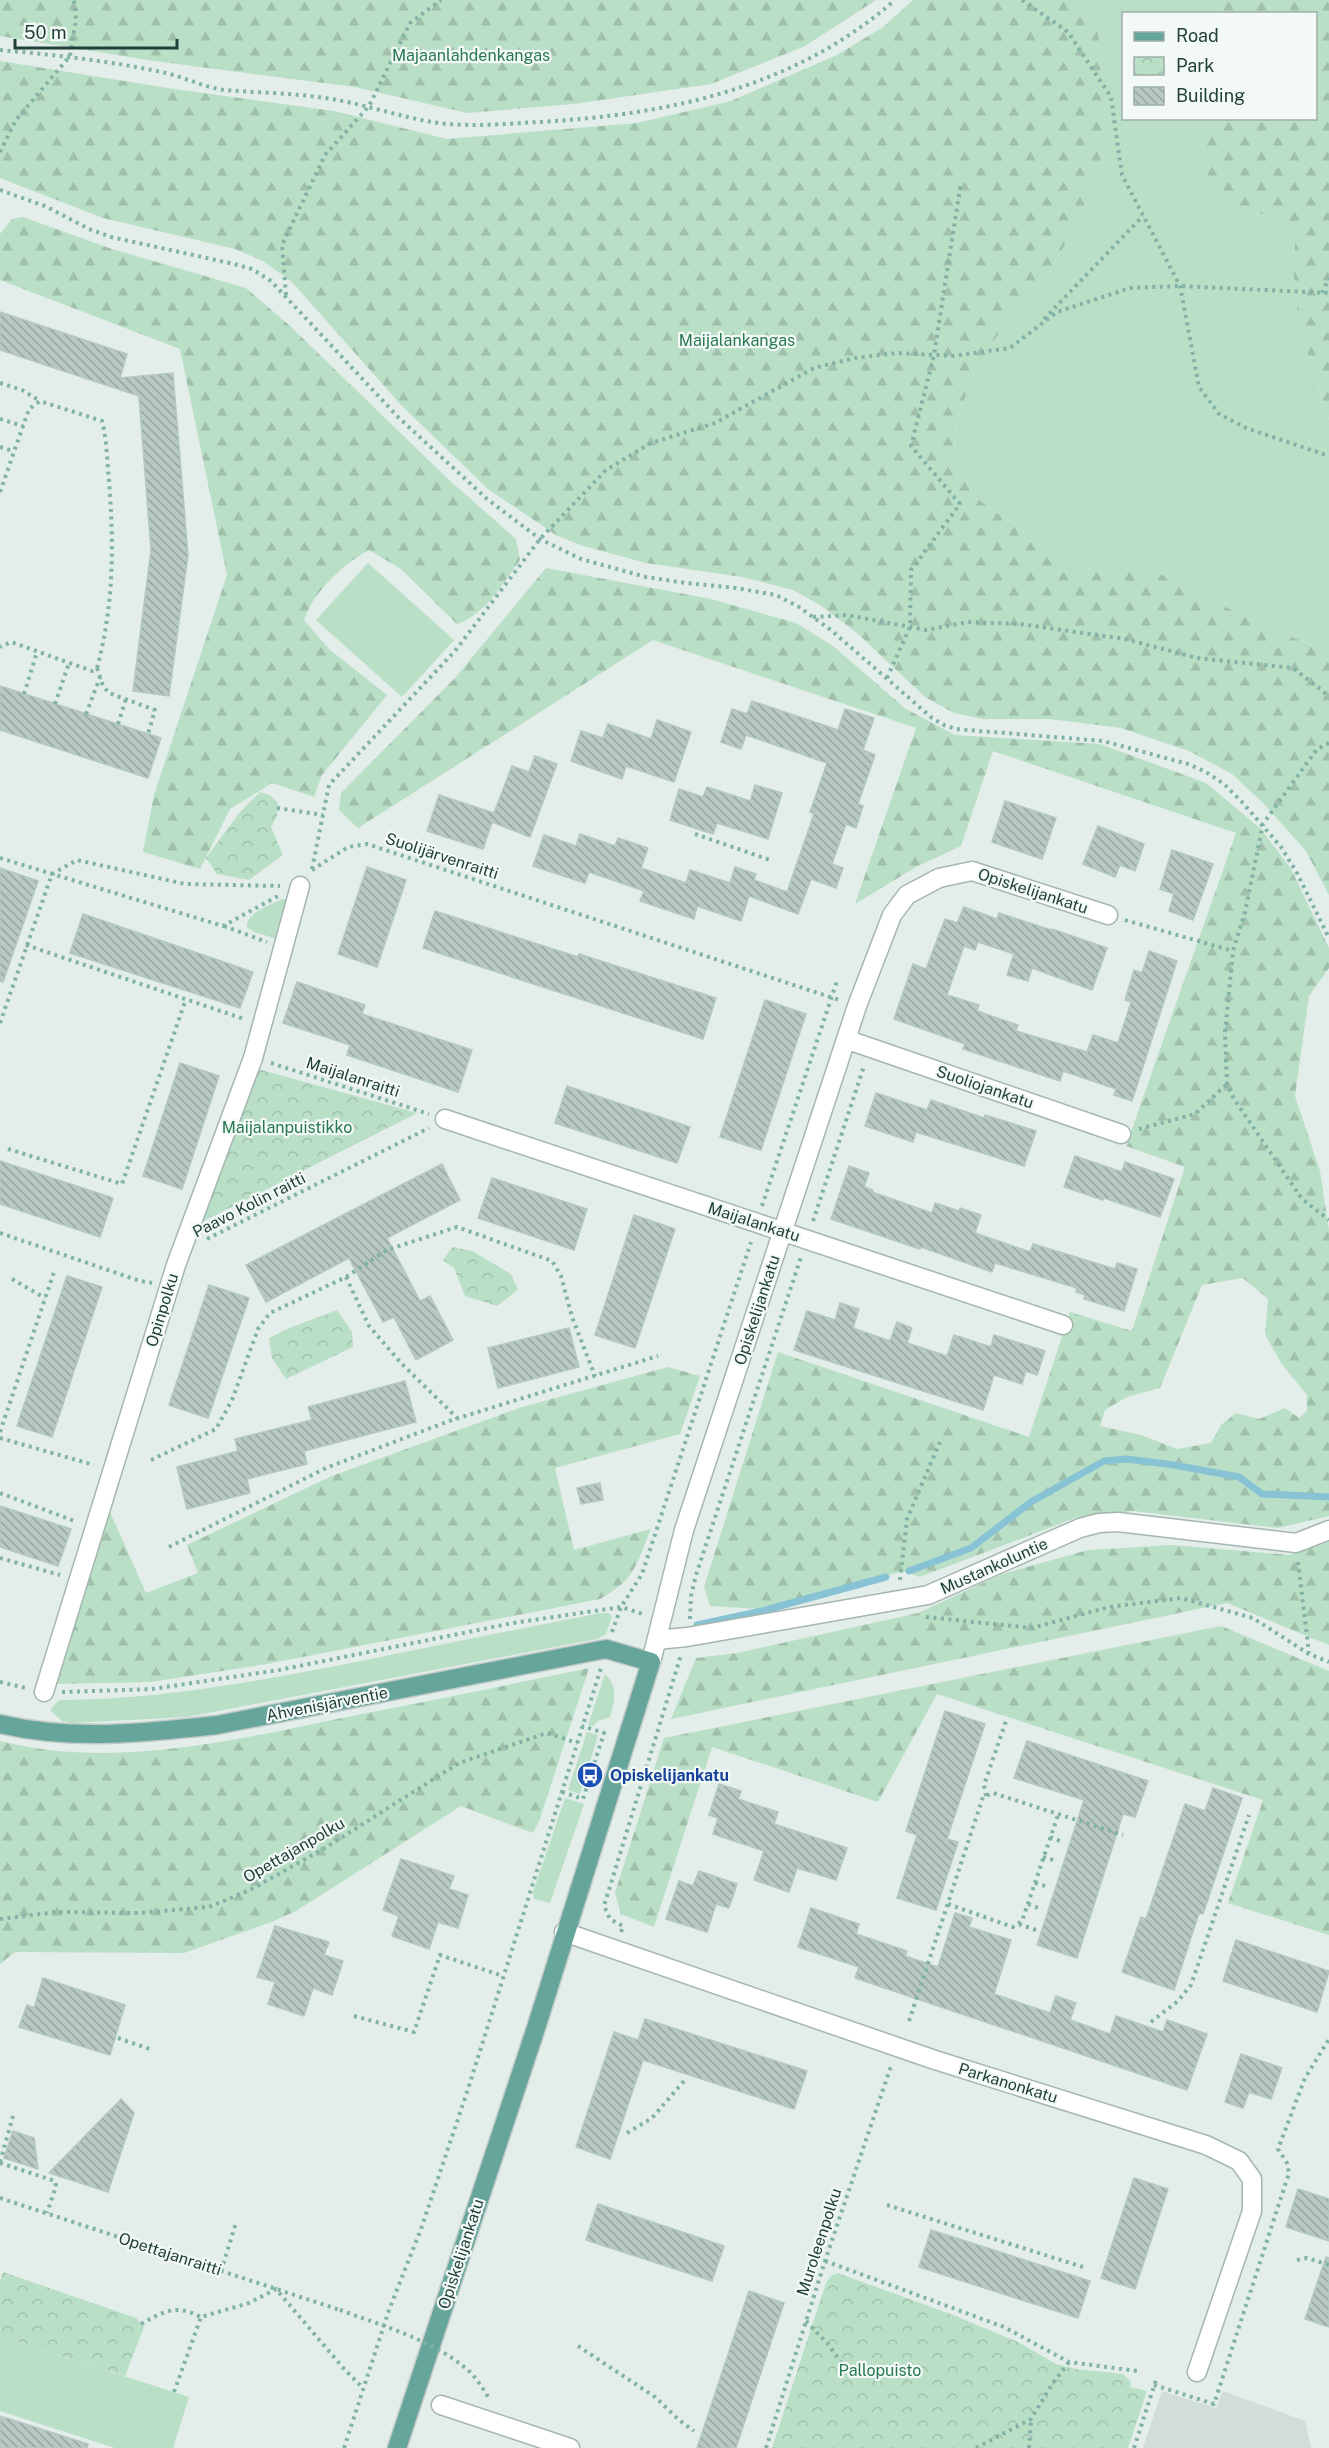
<svg xmlns="http://www.w3.org/2000/svg" width="1329" height="2448" viewBox="0 0 1329 2448" font-family="'Public Sans',sans-serif">
	<defs>
		<pattern id="forest-firs" width="22" height="20" patternUnits="userSpaceOnUse" patternTransform="scale(1.5)"><rect width="22" height="20" fill="#badfc7"/><path d="M5 1l3.5 6h-7zM16 11l3.5 6h-7z" fill="#a0c0ac"/></pattern>
		<pattern id="park-crowns" width="20" height="18" patternUnits="userSpaceOnUse" patternTransform="scale(1.5)"><rect width="20" height="18" fill="#badfc7"/><path d="M2 6a3 3 0 1 1 6 0M12 15a3 3 0 1 1 6 0" fill="none" stroke="#a0c0ac"/></pattern>
		<pattern id="building-back-hatch" width="6" height="6" patternUnits="userSpaceOnUse" patternTransform="scale(1.5)"><rect width="6" height="6" fill="#b8c8c3"/><path d="M-1 5l2 2M0 0l6 6M5-1l2 2" fill="none" stroke="#95a49f"/></pattern>
	</defs>
	<rect width="100%" height="100%" fill="#e3ede9"/>
	<path fill="#d1ddd8" d="M1162,2391L1216,2408L1223,2391L1305,2421L1311,2448H1143Z"/>
	<g fill="#badfc7">
		<path d="M1087,0H1213L1218,13L1124,14V118L1203,119L1202,160L1238,211L1275,216L1290,226L1295,245L1293,268L1319,389L1329,420V648H1318L1241,615L1189,587L1150,570L1111,565L1080,570L973,496L954,449L956,421L974,374L1008,318L1045,279L1078,222Z"/>
		<path d="M368,563L454,640L402,697L316,620Z"/>
		<path d="M282,899H285L289,907L277,939L254,932L247,927C246,912 271,905 282,899Z"/>
		<path d="M601,1613H609L612,1617L606,1634L597,1639L187,1717L70,1723L62,1721L50,1710L59,1700C160,1700 257,1681 356,1662C437,1645 519,1629 601,1613Z"/>
		<path d="M605,1674C618,1685 615,1702 610,1717L598,1721L593,1726L588,1725Z"/>
		<path d="M587,1732L598,1735L580,1794L568,1790Z"/>
		<path d="M565,1798L584,1804L550,1903L534,1899L533,1892Z"/>
		<path d="M0,2336L189,2397L173,2448H115L0,2411Z"/>
	</g>
	<g fill="url(#forest-firs)" fill-rule="evenodd">
		<path d="M0,0H876L805,46L711,84L574,104L467,113L355,87L154,61L0,36Z"/>
		<path d="M913,0H1087L1098,30L1101,73V158L1078,222L1045,279L1008,318L974,374L956,421L954,449L973,496L1080,570L1111,565L1150,570L1189,587L1241,615L1318,648H1329V895L1306,851L1264,804L1232,774L1189,751L1121,728L1050,719H983L954,713L925,697L857,633L820,605L793,590L742,577L646,563L580,545L556,535L488,489L401,405L292,282L263,261L235,249L103,218L0,178V61L174,89L334,111L447,139L637,123L731,101L837,55L883,27Z"/>
		<path d="M1213,0H1329V420L1299,325L1293,268L1295,245L1290,226L1275,216L1238,211L1214,191L1202,160L1203,119L1316,118V14L1218,13Z"/>
		<path d="M23,217L112,249L246,288L289,325L448,479L516,539L520,560C502,584 486,614 457,624L401,569L369,550C343,564 314,591 304,620L329,649L387,695L322,775L314,797L272,783L230,809L200,869L143,852L154,795L227,575L180,349L0,280V234L12,219Z"/>
		<path d="M546,568L711,599L796,623L833,646L906,709L955,735L1100,744L1206,783L1261,829L1291,869L1329,948V968L1309,996L1295,1096L1320,1171L1329,1230V1516L1278,1528L1133,1511L1075,1518L920,1577L903,1571L760,1609L710,1606L704,1587L778,1352L1029,1437L1070,1312L1132,1331L1185,1167L1126,1146L1236,833L993,751L961,846L916,867L855,904L916,728L653,640L358,828L339,810L341,793L456,677ZM1243,1278L1268,1299L1265,1334L1281,1363L1307,1395V1411L1299,1418L1285,1408L1259,1419L1236,1413L1221,1425L1211,1443L1177,1449L1141,1435L1100,1426L1105,1410L1127,1397L1160,1388L1202,1285Z"/>
		<path d="M668,1367L700,1376L680,1434L555,1468L574,1550L651,1529C636,1564 636,1579 600,1599L267,1664L151,1682L55,1684L107,1505L146,1593L198,1573L187,1545L332,1476L519,1408Z"/>
		<path d="M1329,1541V1645L1227,1603L671,1719L696,1658L737,1653L918,1613L1002,1574L1088,1550L1172,1545L1290,1555Z"/>
		<path d="M1221,1626L1329,1671V1935L1228,1903L1263,1800L937,1694L878,1802L712,1747L654,1927L621,1914L615,1893L664,1738Z"/>
		<path d="M589,1668L540,1819L533,1833L461,1806L296,1911L274,1921L184,1953L15,1952L0,1964V1741C114,1770 235,1740 347,1717C428,1701 509,1685 589,1668Z"/>
	</g>
	<g fill="url(#park-crowns)">
		<path d="M260,792L270,795L278,803L277,816L271,827L283,855L249,880L217,874L206,858L240,812Z"/>
		<path d="M258,1069L417,1113L200,1223Z"/>
		<path d="M452,1247L472,1251L511,1274L518,1290L497,1306L465,1296L454,1268L443,1260Z"/>
		<path d="M337,1310L352,1332L353,1347L286,1379L272,1358L269,1338L287,1329Z"/>
		<path d="M3,2272L136,2318L144,2327L125,2376L0,2336V2281Z"/>
		<path d="M838,2273L953,2315L1018,2342L1056,2364L1076,2369L1123,2374L1131,2382L1130,2387L1147,2391L1128,2448H772L826,2283L831,2276Z"/>
	</g>
	<g fill="none" stroke-linecap="round" stroke-linejoin="round">
		<g stroke="#88c3d5" stroke-width="7">
			<path d="M909,1571L971,1548L1031,1502L1104,1461L1127,1459L1174,1465L1239,1477L1262,1494L1329,1497"/>
			<path d="M697,1625L762,1611L886,1577"/>
		</g>
	</g>
	<g fill="url(#building-back-hatch)" stroke="#b4c7c1" stroke-width="1.5">
		<path d="M0,312L127,354L120,378L173,373L188,555L169,696L133,691L151,550L139,396L0,350Z"/>
		<path d="M0,686L161,738L148,778L0,730Z"/>
		<path d="M752,701L838,730L845,709L874,718L863,750L875,755L858,804L863,806L856,828L846,824L832,864L843,868L836,888L811,879L798,914L749,896L741,921L697,906L694,919L640,901L644,891L589,872L585,883L533,866L544,835L576,846L580,834L615,846L618,838L648,848L641,868L686,883L690,870L730,883L735,867L756,874L754,880L787,892L814,814L810,812L827,763L746,735L741,749L721,742L732,709L747,714Z"/>
		<path d="M657,720L691,732L674,782L626,766L622,779L571,761L581,731L603,738L608,724L651,739Z"/>
		<path d="M535,756L557,764L530,837L492,822L483,849L427,831L439,795L494,813L512,766L529,772Z"/>
		<path d="M755,785L782,793L768,839L717,823L713,834L670,820L679,789L703,797L707,787L750,801Z"/>
		<path d="M1005,801L1056,818L1042,859L992,842Z"/>
		<path d="M1098,826L1144,844L1135,871L1120,865L1115,877L1083,864Z"/>
		<path d="M1172,850L1213,864L1193,920L1169,911L1174,894L1160,889Z"/>
		<path d="M367,867L406,880L377,967L338,954Z"/>
		<path d="M0,868L38,881L3,982L0,981Z"/>
		<path d="M964,907L997,919L999,913L1051,930L1052,929L1107,948L1092,990L1032,968L1028,981L1007,975L1014,954L978,942L975,950L964,946L947,995L979,1005L977,1011L1018,1025L1016,1031L1087,1052L1093,1035L1118,1043L1131,1002L1125,1000L1134,970L1142,973L1149,951L1177,961L1132,1101L1114,1095L1116,1089L1063,1071L1060,1081L963,1049L965,1044L894,1019L913,964L926,969L945,919L957,923Z"/>
		<path d="M435,911L578,957L579,954L716,998L703,1039L423,948Z"/>
		<path d="M83,914L253,972L240,1008L70,953Z"/>
		<path d="M297,982L365,1005L362,1014L472,1050L458,1092L347,1055L350,1045L283,1023Z"/>
		<path d="M765,1000L806,1014L761,1150L720,1137Z"/>
		<path d="M180,1063L219,1076L182,1189L143,1176Z"/>
		<path d="M567,1086L690,1127L677,1163L555,1123Z"/>
		<path d="M876,1093L927,1110L931,1100L984,1118L985,1115L1036,1131L1024,1166L916,1132L913,1142L865,1126Z"/>
		<path d="M1075,1156L1122,1172L1125,1162L1174,1179L1160,1217L1104,1198L1103,1200L1064,1187Z"/>
		<path d="M0,1161L113,1198L100,1237L0,1204Z"/>
		<path d="M442,1164L460,1200L387,1238L420,1301L430,1296L453,1340L416,1360L394,1317L383,1322L349,1258L266,1302L246,1265Z"/>
		<path d="M849,1166L869,1173L864,1187L873,1190L872,1192L932,1213L935,1203L959,1211L960,1208L981,1215L975,1233L1030,1252L1033,1244L1115,1269L1117,1263L1137,1269L1124,1311L1084,1299L1085,1295L1076,1292L1077,1288L995,1263L992,1272L921,1247L920,1249L831,1219Z"/>
		<path d="M492,1178L587,1209L574,1250L478,1218Z"/>
		<path d="M634,1215L675,1229L635,1348L595,1335Z"/>
		<path d="M67,1276L102,1287L52,1437L17,1426Z"/>
		<path d="M209,1285L249,1298L208,1418L169,1405Z"/>
		<path d="M840,1303L859,1309L853,1328L890,1341L897,1322L912,1328L907,1343L947,1356L954,1335L991,1347L994,1335L1045,1351L1037,1375L1026,1371L1022,1384L994,1375L983,1410L794,1350L807,1311L835,1320Z"/>
		<path d="M569,1328L579,1367L498,1388L488,1348Z"/>
		<path d="M405,1381L416,1422L304,1451L307,1464L247,1479L250,1493L187,1509L177,1467L238,1451L235,1439L312,1420L308,1407Z"/>
		<path d="M600,1483L603,1500L581,1504L577,1488Z"/>
		<path d="M0,1506L71,1529L58,1566L0,1547Z"/>
		<path d="M945,1711L985,1724L947,1839L958,1842L936,1910L897,1898L917,1835L906,1831Z"/>
		<path d="M1027,1741L1148,1781L1135,1817L1123,1814L1077,1958L1037,1945L1084,1800L1014,1778Z"/>
		<path d="M719,1784L741,1791L738,1799L778,1812L774,1824L847,1848L836,1880L797,1868L789,1892L754,1880L764,1851L713,1834L718,1818L709,1815Z"/>
		<path d="M1213,1788L1242,1798L1203,1914L1199,1913L1174,1990L1122,1972L1141,1917L1146,1919L1185,1804L1205,1811Z"/>
		<path d="M401,1859L454,1876L449,1889L468,1895L458,1928L438,1922L429,1949L392,1936L399,1916L383,1910Z"/>
		<path d="M699,1871L737,1884L729,1908L716,1904L707,1932L666,1919L679,1881L693,1886Z"/>
		<path d="M811,1908L859,1924L856,1934L907,1951L905,1956L938,1967L955,1913L972,1918L969,1927L1011,1940L994,1994L1050,2013L1056,1996L1076,2003L1070,2020L1110,2034L1116,2016L1163,2032L1167,2020L1207,2034L1187,2090L855,1978L859,1967L798,1947Z"/>
		<path d="M275,1926L329,1942L324,1955L343,1961L332,1995L313,1988L304,2016L268,2004L275,1982L257,1977Z"/>
		<path d="M1236,1940L1329,1971L1317,2012L1223,1981Z"/>
		<path d="M43,1978L125,2005L110,2055L19,2027L27,2005L34,2008Z"/>
		<path d="M645,2019L807,2071L794,2109L643,2060L610,2159L576,2147L614,2032L638,2040Z"/>
		<path d="M1241,2054L1282,2068L1271,2099L1249,2092L1243,2108L1225,2102Z"/>
		<path d="M121,2099L134,2113L108,2192L49,2173Z"/>
		<path d="M13,2131L34,2138L38,2169L4,2158Z"/>
		<path d="M1134,2178L1168,2189L1135,2289L1101,2278Z"/>
		<path d="M1298,2189L1329,2199V2241L1286,2227Z"/>
		<path d="M598,2204L724,2246L712,2281L586,2240Z"/>
		<path d="M931,2230L1090,2281L1078,2318L919,2267Z"/>
		<path d="M1326,2257L1329,2258V2327L1305,2319Z"/>
		<path d="M749,2291L784,2303L736,2448H697Z"/>
		<path d="M0,2416L88,2444L87,2448H0Z"/>
	</g>
	<g fill="none" stroke-linecap="round" stroke-linejoin="round">
		<defs>
			<g id="minor">
				<path d="M848,1040L1121,1134"/>
				<path d="M445,1119L1063,1325"/>
				<path d="M657,1640L687,1637L928,1595L1080,1528L1099,1523L1118,1522L1296,1543L1329,1530"/>
				<path d="M651,1662L684,1530L857,1006L892,915L907,895L939,878L972,871L1108,915"/>
				<path d="M44,1692L176,1265L253,1058L300,886"/>
				<path d="M564,1932L935,2060L1206,2145L1239,2161L1252,2179V2211L1197,2372"/>
				<path d="M441,2405L570,2448"/>
			</g>
			<path id="major" d="M0,1724C72,1741 145,1733 217,1725L606,1649L651,1662L536,2028L397,2448"/>
		</defs>
		<use href="#minor" stroke="#a5b6b1" stroke-width="21"/>
		<use href="#major" stroke="#c1cac8" stroke-width="21"/>
		<g stroke="#81b2a7" stroke-width="4" stroke-dasharray="3 4.5" stroke-linecap="butt">
			<path d="M1022,0L1068,32L1111,97L1122,175L1180,286L1199,387L1219,414L1246,428L1329,456"/>
			<path d="M0,50C56,55 111,61 166,73C186,78 204,87 224,90C261,93 300,93 337,100C371,106 404,118 438,123C471,127 505,124 538,122C668,115 795,88 895,0"/>
			<path d="M0,152L16,120L70,56L76,19L74,0"/>
			<path d="M0,190L45,206L89,229L111,237L234,264L252,269L271,281L398,417L487,499L540,539L581,559L646,577L686,583L736,588L776,595L799,607L831,630L932,718L944,725L956,729L1103,741L1188,764L1206,772L1224,784L1242,802L1281,847L1297,873L1329,938"/>
			<path d="M1322,293L1329,278"/>
			<path d="M286,295L282,245L325,155L369,106L410,23L441,0"/>
			<path d="M1044,319L1143,216"/>
			<path d="M0,383L22,390L40,401"/>
			<path d="M0,419L23,426"/>
			<path d="M0,447L13,451"/>
			<path d="M0,492L29,409L40,401L102,421C107,440 107,461 109,480C114,545 114,605 97,668L92,671L11,642L0,647"/>
			<path d="M813,617L847,615L926,630L968,622L1020,624L1125,639L1197,658L1293,668L1329,696"/>
			<path d="M97,668L103,686L109,693L155,710L148,734"/>
			<path d="M887,678L910,627L911,570L960,504L911,446L934,355L961,182"/>
			<path d="M24,694L37,652"/>
			<path d="M55,704L69,663"/>
			<path d="M86,714L100,677"/>
			<path d="M118,724L126,699"/>
			<path d="M1329,743L1317,749L1263,824L1245,912L1233,951L1225,1033L1227,1084L1234,1099L1302,1199L1329,1220"/>
			<path d="M277,808L323,815"/>
			<path d="M695,834L773,861"/>
			<path d="M0,858L223,926L278,896"/>
			<path d="M312,869L329,785L455,651L540,539L606,470L651,443L715,423L814,368L855,358L897,353L953,356L1010,348L1057,312L1130,288L1180,286L1329,293"/>
			<path d="M312,870L348,847L367,844L839,1000"/>
			<path d="M1125,920L1233,951"/>
			<path d="M224,926L267,942"/>
			<path d="M26,945L244,1019"/>
			<path d="M0,1023L52,874L77,860L185,884L280,886"/>
			<path d="M271,1063L429,1114"/>
			<path d="M1139,1129L1195,1114L1227,1084"/>
			<path d="M8,1149L122,1184L186,999"/>
			<path d="M762,1206L837,981"/>
			<path d="M813,1221L864,1066"/>
			<path d="M0,1233L140,1281L152,1283"/>
			<path d="M207,1239L429,1128"/>
			<path d="M346,1277L369,1326L401,1363L457,1418"/>
			<path d="M12,1279L45,1298"/>
			<path d="M0,1432L54,1272"/>
			<path d="M0,1438L94,1465"/>
			<path d="M151,1460L216,1429L232,1400L258,1329L270,1313L346,1277L387,1250L457,1227L552,1261L561,1276L572,1317L595,1376"/>
			<path d="M0,1493L77,1522"/>
			<path d="M169,1547L326,1468L449,1421L658,1356"/>
			<path d="M0,1558L60,1575"/>
			<path d="M1298,1562L1309,1653"/>
			<path d="M900,1580L907,1519L940,1442"/>
			<path d="M926,1617L1032,1628L1109,1607L1181,1598L1253,1618L1309,1654L1329,1662"/>
			<path d="M690,1619L691,1596L696,1575L801,1257"/>
			<path d="M612,1632L621,1607L642,1574L751,1242"/>
			<path d="M0,1682L26,1688"/>
			<path d="M62,1692L152,1689L279,1670L513,1623L621,1607L643,1614"/>
			<path d="M562,1792L583,1799L604,1733L582,1726"/>
			<path d="M986,1796L984,1785L1006,1721"/>
			<path d="M1050,1837L1063,1842"/>
			<path d="M1043,1857L1057,1861"/>
			<path d="M1035,1883L1049,1887"/>
			<path d="M948,1904L1013,1927L1022,1921L1058,1815"/>
			<path d="M1028,1904L1041,1909"/>
			<path d="M0,1919L57,1912L139,1913L209,1907L250,1890L325,1848L459,1763L547,1733L577,1743"/>
			<path d="M1019,1924L1036,1930"/>
			<path d="M621,1932L623,1926L610,1919L604,1906L681,1655"/>
			<path d="M354,2016L414,2032L440,1955L503,1976"/>
			<path d="M909,2021L983,1797L993,1793L1123,1835"/>
			<path d="M1151,2022L1178,2001L1191,1985L1249,1815"/>
			<path d="M118,2038L152,2050"/>
			<path d="M627,2133L652,2118L684,2081"/>
			<path d="M0,2162L13,2116"/>
			<path d="M0,2163L55,2181L56,2186L47,2213"/>
			<path d="M0,2198L340,2310"/>
			<path d="M887,2205L1086,2268"/>
			<path d="M1297,2260L1307,2258L1329,2265"/>
			<path d="M825,2261L1004,2327L1069,2362L1137,2371"/>
			<path d="M221,2271L236,2223"/>
			<path d="M806,2321L828,2344L843,2365"/>
			<path d="M141,2324C165,2311 175,2304 201,2317"/>
			<path d="M578,2346L655,2397L679,2420L694,2431"/>
			<path d="M1154,2385L1214,2404L1289,2173L1287,2163L1278,2149L1305,2078L1329,2039"/>
			<path d="M174,2392L201,2317L249,2303L276,2289L345,2370L363,2388"/>
			<path d="M344,2448L389,2310L421,2229L468,2089L601,1668"/>
			<path d="M766,2448L825,2261L890,2069L895,2066"/>
			<path d="M976,2448L1031,2419L1053,2383L1069,2362"/>
			<path d="M1029,2448L1031,2420"/>
			<path d="M1134,2448L1156,2380"/>
		</g>
		<use href="#minor" stroke="#fff" stroke-width="18"/>
		<use href="#major" stroke="#65a59a" stroke-width="18"/>
		<path stroke="#81b2a7" stroke-width="4" stroke-dasharray="3 4.5" stroke-linecap="butt" d="M340,2310C381,2325 438,2342 470,2372C478,2380 483,2389 489,2398"/>
	</g>
	<defs>
		<symbol id="bus-disc" viewBox="-11 -11 22 22"><circle r="9.5" fill="#1a4fb4" stroke="#f3f9f7"/><path d="M-5-6H5V4H4V6H2V4H-2V6H-4V4H-5ZM-3.5-4V0h7V-4ZM-3.5 1.2v1.5H-2V1.2ZM2 1.2v1.5H3.5V1.2Z" fill="#fff"/></symbol>
	</defs>
	<g fill-rule="evenodd">
		<use href="#bus-disc" x="575" y="1760" width="30" height="30"/>
	</g>
	<g text-anchor="middle" dominant-baseline="central" stroke-width="4.5" stroke-linejoin="round" paint-order="stroke">
		<g font-size="16" fill="#29794e" stroke="#f3f9f7">
			<text x="471" y="55">Majaanlahdenkangas</text>
			<text x="737" y="340">Maijalankangas</text>
			<text x="287" y="1127">Maijalanpuistikko</text>
			<text x="880" y="2370">Pallopuisto</text>
		</g>
		<g font-size="16" fill="#21403a" stroke="#f3f9f7">
			<text transform="translate(442 856) rotate(18)">Suolijärvenraitti</text>
			<text transform="translate(1033 891) rotate(18)">Opiskelijankatu</text>
			<text transform="translate(353 1077) rotate(18)">Maijalanraitti</text>
			<text transform="translate(985 1087) rotate(19)">Suoliojankatu</text>
			<text transform="translate(249 1205) rotate(-27)">Paavo Kolin raitti</text>
			<text transform="translate(754 1222) rotate(18)">Maijalankatu</text>
			<text transform="translate(162 1310) rotate(-73)">Opinpolku</text>
			<text transform="translate(757 1310) rotate(-72)">Opiskelijankatu</text>
			<text transform="translate(994 1566) rotate(-24)">Mustankoluntie</text>
			<text transform="translate(327 1704) rotate(-11)">Ahvenisjärventie</text>
			<text transform="translate(294 1850) rotate(-30)">Opettajanpolku</text>
			<text transform="translate(1008 2083) rotate(17)">Parkanonkatu</text>
			<text transform="translate(819 2242) rotate(-72)">Muroleenpolku</text>
			<text transform="translate(170 2254) rotate(18)">Opettajanraitti</text>
			<text transform="translate(461 2254) rotate(-72)">Opiskelijankatu</text>
		</g>
		<g font-size="16" font-weight="bold" fill="#164399" stroke="#f3f9f7" text-anchor="start">
			<text x="610" y="1775">Opiskelijankatu</text>
		</g>
	</g>
	<rect x="1122" y="12" width="195" height="108" fill="#f3f9f7" stroke="#9fafab" stroke-width="1.5"/>
	<rect x="1134" y="32" width="30" height="9" fill="#65a59a" stroke="#9fafab" stroke-width="1.5"/>
	<text x="1176" y="42" font-size="18" fill="#21403a">Road</text>
	<rect x="1134" y="57" width="30" height="18" fill="url(#park-crowns)" stroke="#9fafab" stroke-width="1.5"/>
	<text x="1176" y="72" font-size="18" fill="#21403a">Park</text>
	<rect x="1134" y="87" width="30" height="18" fill="url(#building-back-hatch)" stroke="#9fafab" stroke-width="1.5"/>
	<text x="1176" y="102" font-size="18" fill="#21403a">Building</text>
	<path d="M15 39v9h162v-9" fill="none" stroke="#21403a" stroke-width="3"/>
	<text x="24" y="39" font-size="18" fill="#21403a" stroke="#f3f9f7" stroke-width="4.5" paint-order="stroke">50 m</text>
</svg>
